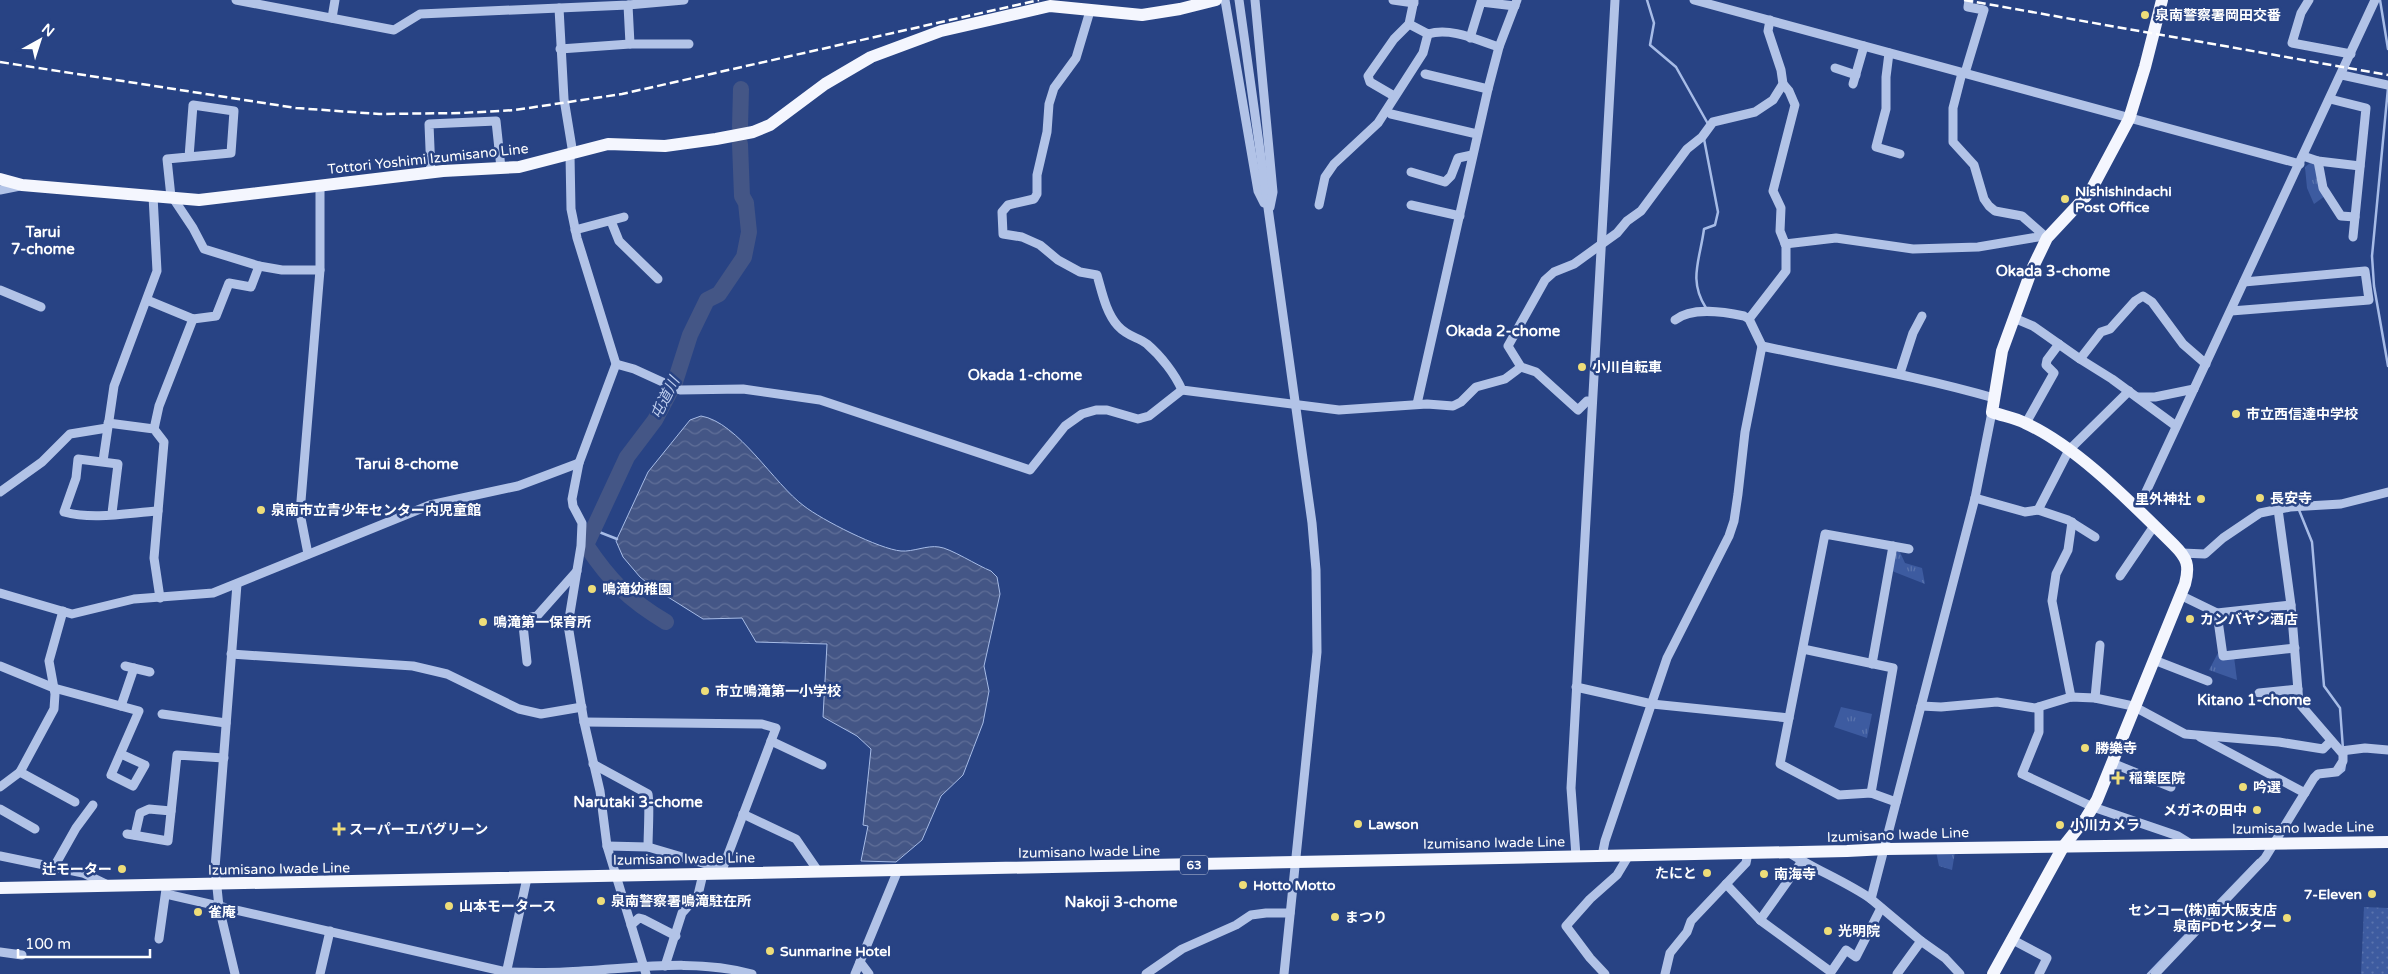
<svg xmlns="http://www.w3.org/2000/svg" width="2388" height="974" viewBox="0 0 2388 974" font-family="'Varela Round','Noto Sans JP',sans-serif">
	<defs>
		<pattern id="grass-dots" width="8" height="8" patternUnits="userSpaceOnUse" patternTransform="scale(1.25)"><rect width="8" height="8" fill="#3d5ba0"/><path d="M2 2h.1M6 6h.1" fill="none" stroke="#5a74ae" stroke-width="1.8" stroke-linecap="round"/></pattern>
		<pattern id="park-tufts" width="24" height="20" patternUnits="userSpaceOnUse" patternTransform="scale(1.25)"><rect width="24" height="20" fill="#3d5ba0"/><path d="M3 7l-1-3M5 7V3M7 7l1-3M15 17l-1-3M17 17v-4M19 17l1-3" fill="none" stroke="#5a74ae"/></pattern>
		<pattern id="water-waves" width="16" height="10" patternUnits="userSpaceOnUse" patternTransform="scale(1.25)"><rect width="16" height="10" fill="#445686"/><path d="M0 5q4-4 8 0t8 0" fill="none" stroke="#606f98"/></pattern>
	</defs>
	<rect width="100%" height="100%" fill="#284384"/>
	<path fill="url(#grass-dots)" d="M2364,907L2388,908V974H2361Z"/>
	<g fill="url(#park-tufts)">
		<path d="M2310,163L2315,164L2316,173H2319L2325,196L2314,204L2307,188L2305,167Z"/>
		<path d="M1899,550L1905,563L1922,568L1925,584L1892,571L1895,555Z"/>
		<path d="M2219,651L2234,657L2237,680L2209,670Z"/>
		<path d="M1841,707L1872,714L1867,738L1834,727Z"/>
		<path d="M1936,851L1955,852L1952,870L1939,866Z"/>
	</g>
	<path fill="url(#water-waves)" stroke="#a7bce7" d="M701,416C738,422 774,484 804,506C822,520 879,549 901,551C913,552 927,545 939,547C950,548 978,566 991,571L997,577L1000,594L984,666L989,691L983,723L963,775L941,796L922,840L896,862L861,861L868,826L863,825L871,749L857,736L823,717L827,644L756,642L742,618L703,619L652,587L640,577L623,557L616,541L648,472L690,420Z"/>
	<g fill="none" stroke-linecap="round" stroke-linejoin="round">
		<g stroke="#a7bce7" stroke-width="2.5">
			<path d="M1647,0L1654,23L1650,45L1676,67L1708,124"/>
			<path d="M2380,0L2388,49"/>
			<path d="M2388,88L2372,256L2374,286L2388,366"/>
			<path d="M1704,139L1718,212L1715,225L1704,229C1700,260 1688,280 1706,308"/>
			<path d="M2299,510L2312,542L2324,686L2340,708L2343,749"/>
			<path d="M594,530L617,539"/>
			<path d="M2338,775L2344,770L2345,764"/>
			<path d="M2148,974L2258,860"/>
		</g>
		<g stroke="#445686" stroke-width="16">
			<path d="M740,127L741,89"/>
			<path d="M666,622C629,600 610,581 586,545L627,457L655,420L675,382L690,335L707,300L719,294L744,257L749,232L746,203L742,196L740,144"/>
		</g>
		<g stroke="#b2c3e7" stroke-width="9">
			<path d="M236,0L394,30L420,14L628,5L684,0"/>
			<path d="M1225,0L1258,191L1264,203"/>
			<path d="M1239,0L1312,523L1316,570L1317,652L1284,974"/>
			<path d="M1255,0L1273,192L1270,207"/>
			<path d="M1393,0L1414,3"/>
			<path d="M1694,0L2300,164"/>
			<path d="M2309,0L2301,13L2292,43L2351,54"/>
			<path d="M628,5L630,44"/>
			<path d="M559,8L564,99L573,154"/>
			<path d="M1090,11L1076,58L1054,88L1049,104L1047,132L1037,175V194L1034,199L1008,205L1002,212L1003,234L1022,237L1040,245L1058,260L1080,272L1097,275C1102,292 1106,313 1118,326C1128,337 1138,337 1147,344C1161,356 1175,374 1182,390L1339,410L1427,404L1453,406L1461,402L1476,387L1505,379L1521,367L1536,372L1578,410L1587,401L1592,402"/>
			<path d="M332,18L335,0"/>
			<path d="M1409,24L1428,34C1451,27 1477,40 1499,47"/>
			<path d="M1470,38L1481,2L1515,6"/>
			<path d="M560,49L630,44H689"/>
			<path d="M1889,53L1886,77V109L1876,147L1900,154"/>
			<path d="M1835,68L1856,75"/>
			<path d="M1962,73L1953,108V142L1974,165L1984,199L1989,206L1995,211L2022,216L2047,238"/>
			<path d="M1965,73L1984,10L1968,7L1969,0"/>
			<path d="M1425,74L1488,89"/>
			<path d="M2342,75L2388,85"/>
			<path d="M1853,84L1864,46"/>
			<path d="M1394,96L1370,82L1368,76L1394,39L1409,24L1414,0"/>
			<path d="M2330,99L2366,108L2353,237"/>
			<path d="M1391,114L1477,134"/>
			<path d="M570,155L571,209L577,238L616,364L579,463L572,499L573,506L582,523L581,546L568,625L584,722L600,791L607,846L646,974"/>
			<path d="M2303,156L2318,161L2360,166"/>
			<path d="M2318,161L2323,188L2341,216L2355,217"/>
			<path d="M1411,172L1445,182L1451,176L1458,158L1472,155"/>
			<path d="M431,173L429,124L496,121L501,168"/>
			<path d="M0,190L20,186"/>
			<path d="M171,197L167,159L231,153L234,111L193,105L189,157"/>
			<path d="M173,198L193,228L204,249L259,266L282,270H320"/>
			<path d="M1319,205L1325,177L1334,164L1378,123L1423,53L1428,34"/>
			<path d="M1411,205L1460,216"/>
			<path d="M611,221L619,241L658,279"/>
			<path d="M575,230L624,217"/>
			<path d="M1785,244L1836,238L1913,249L1978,247L2044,236"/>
			<path d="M0,290L41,307"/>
			<path d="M147,300L193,319L216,316L229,283L251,287L259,266"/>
			<path d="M2231,311L2369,300L2365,271L2244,282"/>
			<path d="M2014,318L2033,326L2080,359L2112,379L2176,426"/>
			<path d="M1749,319L1786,271V246L1780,231L1781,208L1773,191L1795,105L1789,91L1783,84"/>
			<path d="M1675,320C1692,306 1725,312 1744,316L1749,319L1762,346"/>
			<path d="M2080,359L2101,332L2110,329L2135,301L2143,296L2152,302L2183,344L2206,364"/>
			<path d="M616,364L634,369L680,390L743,389L820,400L1030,470L1065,426L1082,414L1096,410H1107L1138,419L1149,416L1182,390"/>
			<path d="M1521,367L1508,346L1545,280L1554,272L1574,264L1617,233L1627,221L1641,211L1687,149L1702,137L1713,122L1755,112L1773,100L1783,84L1781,70L1768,31L1770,20"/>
			<path d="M1900,373L1913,333L1922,316"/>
			<path d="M2137,397H2155L2194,389"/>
			<path d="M1417,404L1488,89L1499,47L1517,0"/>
			<path d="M108,423L154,429L164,442L154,558L160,598"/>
			<path d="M2026,423L2054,373L2046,365L2047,360L2059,344"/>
			<path d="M154,429L159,406L193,319"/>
			<path d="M103,461L114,386L157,271L153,196"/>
			<path d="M0,492L42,462L70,434L107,428"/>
			<path d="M1975,498L2025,512L2038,510L2068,520L2095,537"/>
			<path d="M2138,509L2375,0"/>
			<path d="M2038,510L2069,450L2129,391"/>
			<path d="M112,513L118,464L78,459L76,478L64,512C93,520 128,513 158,511"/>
			<path d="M2182,553L2205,554L2223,538L2260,513L2290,507L2341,504L2388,492"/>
			<path d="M308,554L300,513L320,270V185"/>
			<path d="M2120,576L2154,526"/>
			<path d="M0,593L72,614L134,599L213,593L430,505L518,486L579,463"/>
			<path d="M2180,595L2217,613L2291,605"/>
			<path d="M2217,613L2223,656L2295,648"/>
			<path d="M1803,649L1893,668L1871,793"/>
			<path d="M231,654L413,666L447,674L519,709L541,714L582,707"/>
			<path d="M2154,660L2208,681"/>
			<path d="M527,662L523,625L531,617L537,616L577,571"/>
			<path d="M1872,664L1893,546"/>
			<path d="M0,666L54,688L139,711L111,775L133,786L145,765L121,754"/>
			<path d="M125,666L150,672"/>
			<path d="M1576,687L1652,704L1789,718"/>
			<path d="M2259,693L2298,689"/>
			<path d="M2071,697L2052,601L2056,574L2068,550L2072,522"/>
			<path d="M2095,698L2100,645"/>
			<path d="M121,706L134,668"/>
			<path d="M1921,706L1941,707L1997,702L2035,708L2071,697L2095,698L2133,706L2185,734L2279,742L2323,749L2331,741"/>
			<path d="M2039,707V732L2022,774L2093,807L2178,836L2191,844"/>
			<path d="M162,714L226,723"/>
			<path d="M584,722L762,724L776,728L721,873"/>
			<path d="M2200,737L2305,793"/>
			<path d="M771,741L822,765"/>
			<path d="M2341,751L2365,748L2388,750"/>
			<path d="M2112,763L2171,787"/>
			<path d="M593,764L648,794C650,802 648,835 648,847"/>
			<path d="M20,772L75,802"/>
			<path d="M0,787L20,772L54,709L55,694L49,661L63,611"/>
			<path d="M1896,802L1871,793L1839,795L1780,764L1825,534L1909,549"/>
			<path d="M0,809L35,829"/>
			<path d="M743,814L796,839L818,871"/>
			<path d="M127,834L168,841L177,755L224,758"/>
			<path d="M135,835L140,813L149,809L171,811"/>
			<path d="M607,846L648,847L723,869"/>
			<path d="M1788,852C1815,870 1845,881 1871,899"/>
			<path d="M0,856L83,873L108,885"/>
			<path d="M1576,856L1571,788L1615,0"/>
			<path d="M1602,856L1605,841L1667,658L1729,536L1734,521L1738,494L1745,432L1762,346C1840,363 1918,376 1994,398"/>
			<path d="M54,867L76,828L93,805"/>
			<path d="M1726,884L1760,920L1831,972L1846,950L1856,957L1881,908"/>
			<path d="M166,894L506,972C526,972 545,973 564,972C626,970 691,957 752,974"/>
			<path d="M1760,920L1802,861"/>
			<path d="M631,925L639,918L643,919L676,936"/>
			<path d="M159,939L166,889"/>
			<path d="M2011,939L2047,958L2039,974"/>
			<path d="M0,952L22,955"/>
			<path d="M860,962L869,974"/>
			<path d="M665,966L682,913L698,895L703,874"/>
			<path d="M235,974L219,907L215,868L237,584"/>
			<path d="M320,974L330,931"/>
			<path d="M506,974L527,878"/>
			<path d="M855,974L898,870"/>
			<path d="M1146,974L1182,949L1236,925L1251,915L1266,913H1290"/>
			<path d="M1605,974L1590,958L1566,926L1590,899L1617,875L1629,855"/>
			<path d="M1665,974L1670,953L1687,932L1691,921L1746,863L1748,853"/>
			<path d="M1897,974L1921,941"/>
			<path d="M1960,974L1945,958L1921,941L1871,899L1975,498L1992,412"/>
			<path d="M2155,974L2265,858L2314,778L2318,774L2336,772L2343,761V754L2299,703L2291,605L2278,509"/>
		</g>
		<g stroke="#f4f6fe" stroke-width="12">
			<path d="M0,179L22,185L199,200L443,171L519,167L608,144L665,146L716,139L753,132L770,125L825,84L871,57L941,31L1050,6L1142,15L1180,9L1216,0"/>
			<path d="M0,888L1847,851L1886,849L2388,842"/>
			<path d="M1993,974L2063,847L2086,818L2097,800L2185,584C2190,565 2187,558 2174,545C2132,504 2078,447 2025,423C2015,418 2003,416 1992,412L2002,351L2032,269L2047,238L2090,192L2129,119L2145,67L2162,0"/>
		</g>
		<g stroke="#fff" stroke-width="2.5" stroke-dasharray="9 4" stroke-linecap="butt">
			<path d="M1964,0L2388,75"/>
			<path d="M0,62L296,108L379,114L462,113L515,110L622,94L1039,0"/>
		</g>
	</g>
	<g fill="#eedd79" stroke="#284384" stroke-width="2">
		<circle cx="2145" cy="15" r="5"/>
		<circle cx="2065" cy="199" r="5"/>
		<circle cx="1582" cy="367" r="5"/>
		<circle cx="2236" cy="414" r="5"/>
		<circle cx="2260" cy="498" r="5"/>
		<circle cx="2201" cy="499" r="5"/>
		<circle cx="261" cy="510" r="5"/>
		<circle cx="592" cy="589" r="5"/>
		<circle cx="2190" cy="619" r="5"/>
		<circle cx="483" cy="622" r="5"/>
		<circle cx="705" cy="691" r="5"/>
		<circle cx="2085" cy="748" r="5"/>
		<path d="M2115.5 770.5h5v5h5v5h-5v5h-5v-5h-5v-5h5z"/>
		<circle cx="2243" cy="787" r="5"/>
		<circle cx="2257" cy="810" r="5"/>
		<circle cx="1358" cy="824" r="5"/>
		<circle cx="2060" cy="825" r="5"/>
		<path d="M336.5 821.5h5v5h5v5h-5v5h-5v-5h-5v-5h5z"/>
		<circle cx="122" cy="869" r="5"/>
		<circle cx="1707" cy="873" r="5"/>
		<circle cx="1764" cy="874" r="5"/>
		<circle cx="1243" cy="885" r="5"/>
		<circle cx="2372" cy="894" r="5"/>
		<circle cx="601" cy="901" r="5"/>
		<circle cx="449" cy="906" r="5"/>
		<circle cx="198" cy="912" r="5"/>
		<circle cx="1335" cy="917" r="5"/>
		<circle cx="2287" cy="918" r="5"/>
		<circle cx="1828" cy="931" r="5"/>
		<circle cx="770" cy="951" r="5"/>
	</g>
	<g text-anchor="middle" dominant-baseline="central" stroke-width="5" stroke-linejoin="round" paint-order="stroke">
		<rect fill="#284384" stroke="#bec7da" stroke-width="1" x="1180" y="855.5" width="28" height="19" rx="4"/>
		<g font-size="12" font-weight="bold" fill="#fff">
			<text x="1194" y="865">63</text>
		</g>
		<g font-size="14" font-weight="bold" fill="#fff" stroke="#284384" text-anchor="start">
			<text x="2155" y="15">泉南警察署岡田交番</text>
			<text x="2075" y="191">Nishishindachi<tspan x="2075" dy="16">Post Office</tspan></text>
			<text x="1592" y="367">小川自転車</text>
			<text x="2246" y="414">市立西信達中学校</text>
			<text x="2270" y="498">長安寺</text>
			<text x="2191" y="499" text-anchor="end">里外神社</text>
			<text x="271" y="510">泉南市立青少年センター内児童館</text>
			<text x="602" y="589">鳴滝幼稚園</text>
			<text x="2200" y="619">カンバヤシ酒店</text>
			<text x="493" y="622">鳴滝第一保育所</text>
			<text x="715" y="691">市立鳴滝第一小学校</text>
			<text x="2095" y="748">勝樂寺</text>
			<text x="2129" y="778">稲葉医院</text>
			<text x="2253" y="787">吟選</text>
			<text x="2247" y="810" text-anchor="end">メガネの田中</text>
			<text x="1368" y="824">Lawson</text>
			<text x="2070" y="825">小川カメラ</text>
			<text x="349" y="829">スーパーエバグリーン</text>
			<text x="112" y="869" text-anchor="end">辻モーター</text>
			<text x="1697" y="873" text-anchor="end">たにと</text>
			<text x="1774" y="874">南海寺</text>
			<text x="1253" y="885">Hotto Motto</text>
			<text x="2362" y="894" text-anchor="end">7-Eleven</text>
			<text x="611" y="901">泉南警察署鳴滝駐在所</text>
			<text x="459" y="906">山本モータース</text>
			<text x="2277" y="910" text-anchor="end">センコー(株)南大阪支店<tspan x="2277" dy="16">泉南PDセンター</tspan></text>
			<text x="208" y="912">雀庵</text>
			<text x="1345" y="917">まつり</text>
			<text x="1838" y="931">光明院</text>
			<text x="780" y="951">Sunmarine Hotel</text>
		</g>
		<g font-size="14" fill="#fff" stroke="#284384">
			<text transform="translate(428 159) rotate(-6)">Tottori Yoshimi Izumisano Line</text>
			<text transform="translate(2303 828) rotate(-1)">Izumisano Iwade Line</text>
			<text transform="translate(1898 835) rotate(-2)">Izumisano Iwade Line</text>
			<text transform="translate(1494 843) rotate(-1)">Izumisano Iwade Line</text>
			<text transform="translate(1089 852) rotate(-1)">Izumisano Iwade Line</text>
			<text transform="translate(684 859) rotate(-1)">Izumisano Iwade Line</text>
			<text transform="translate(279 869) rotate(-1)">Izumisano Iwade Line</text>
		</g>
		<g font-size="15" font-weight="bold" fill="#fff" stroke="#284384">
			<text x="43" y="232">Tarui<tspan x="43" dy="17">7-chome</tspan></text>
			<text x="2053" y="271">Okada 3-chome</text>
			<text x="1503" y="331">Okada 2-chome</text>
			<text x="1025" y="375">Okada 1-chome</text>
			<text x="407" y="464">Tarui 8-chome</text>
			<text x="2254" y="700">Kitano 1-chome</text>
			<text x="638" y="802">Narutaki 3-chome</text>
			<text x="1121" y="902">Nakoji 3-chome</text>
		</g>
		<g font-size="15" font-style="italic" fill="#becdee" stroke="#284384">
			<text transform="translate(665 398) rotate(-63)">屯道川</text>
		</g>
	</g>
	<g transform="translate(40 40) rotate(39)" stroke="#284384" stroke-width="4" paint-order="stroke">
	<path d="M0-4L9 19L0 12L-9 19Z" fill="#ffffff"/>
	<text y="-8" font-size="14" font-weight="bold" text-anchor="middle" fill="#ffffff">N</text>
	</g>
	<path d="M18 949v8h132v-8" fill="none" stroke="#ffffff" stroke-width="2.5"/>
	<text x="25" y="949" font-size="15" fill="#ffffff" stroke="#284384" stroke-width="4" paint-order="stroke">100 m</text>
</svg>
